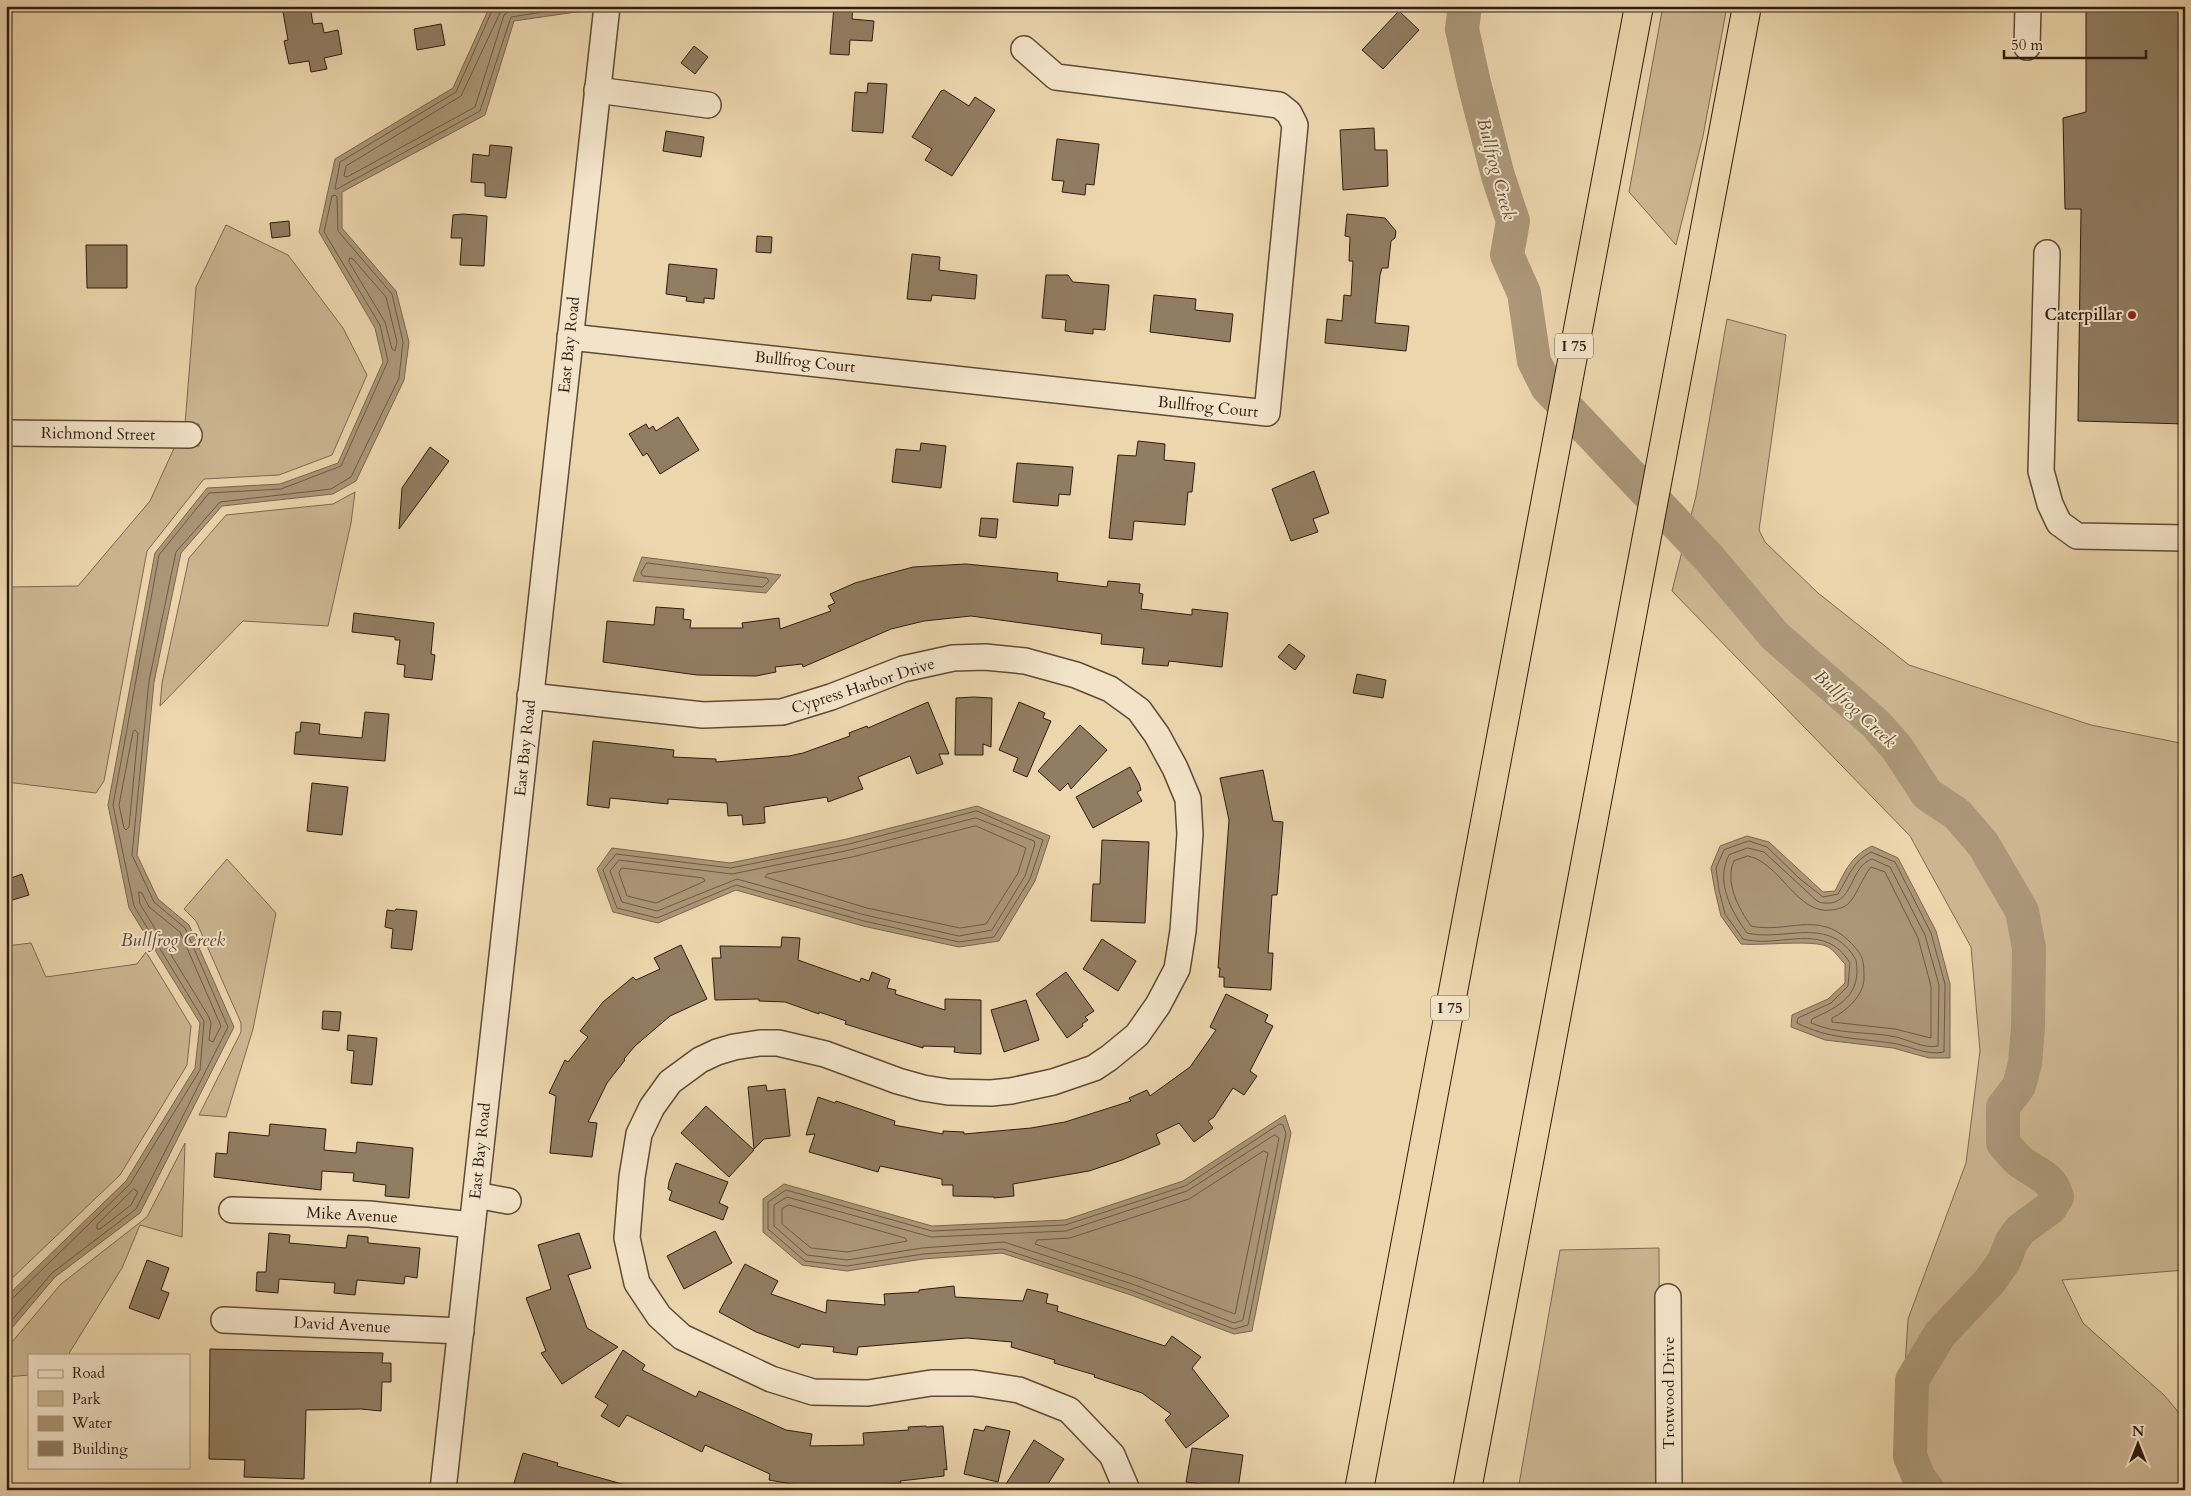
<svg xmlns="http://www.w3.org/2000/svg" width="2191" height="1496" viewBox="0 0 2191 1496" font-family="Cardo,serif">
	<rect width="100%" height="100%" fill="#ecd6ac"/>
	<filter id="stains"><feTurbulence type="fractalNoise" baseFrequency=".004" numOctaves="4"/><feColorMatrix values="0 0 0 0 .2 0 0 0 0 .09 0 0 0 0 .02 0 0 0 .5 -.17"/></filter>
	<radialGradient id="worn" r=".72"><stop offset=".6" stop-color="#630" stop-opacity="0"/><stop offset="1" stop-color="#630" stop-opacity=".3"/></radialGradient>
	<g fill="#ccb692" stroke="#7d6952">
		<path d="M1663,6H1727L1703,136L1676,245L1629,192Z"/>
		<path d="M226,225L288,255L343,328L367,375L332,455L279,475L204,479L147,551L104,781L96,793L6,782V587L78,586L150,501L175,446H199V424H185L196,287Z"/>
		<path d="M1727,319L1786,335L1759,530L1765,542L1818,593L1909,665L2091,725L2185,744V1270L2062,1280L2083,1323L2164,1395L2185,1420V1490H1914L1910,1475L1902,1416L1908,1319L1966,1163L1980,1051L1971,947L1910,836L1672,591L1696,496Z"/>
		<path d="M355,492L351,523L328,626L243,621L160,706L162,683L189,558L226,515L333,504Z"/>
		<path d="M227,859L276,913L253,1029L226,1117L199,1115L241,1032V1023L196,921L184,909Z"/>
		<path d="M31,943L46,977L137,964L146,952L191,1026L187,1065L120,1175L6,1284V946Z"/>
		<path d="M185,1143L182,1237L140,1225L122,1268L68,1355H29V1375L6,1377V1349L61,1284L147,1217Z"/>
		<path d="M1659,1248L1660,1490H1518L1560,1250Z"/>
	</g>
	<g fill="#ab9778" stroke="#79664f">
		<path d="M490,6H617L514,21L485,115L342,192V228L396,291L409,342L404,380L356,481L333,494L222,506L181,553L154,682L137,855L158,899L189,925L234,1027L140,1213L55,1277L6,1335V1297L126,1181L195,1068L200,1023L129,908L108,805L155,553L207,488L280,484L338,463L383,362L375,328L319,232L335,159L453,88Z"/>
		<path d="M642,557L781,575L766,593L633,581Z"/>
		<path d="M977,806L1050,836L1035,881L999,941L959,947L863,926L736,890L658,923L613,912L597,869L612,848L730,863L847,839Z"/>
		<path d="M1747,836L1769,842L1823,892L1835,891C1845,871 1851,856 1872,846L1898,858L1936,931L1950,984V1058H1929L1893,1048L1825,1040L1791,1027L1792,1015L1828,999L1845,983V964C1840,959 1834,950 1828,947C1815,939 1761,946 1741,944L1721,916L1715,891L1711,868L1720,846Z"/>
		<path d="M1285,1115L1291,1133L1252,1331L1234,1334L1131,1295L1002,1253L923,1259L847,1271L802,1265L763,1232V1199L784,1184L932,1226L1065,1220L1183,1181Z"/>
	</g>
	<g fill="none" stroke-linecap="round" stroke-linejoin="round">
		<g stroke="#6c5a45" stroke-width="1">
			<path d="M494,6L456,92L340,162L335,189H337L480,111L511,17L581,6"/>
			<path d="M501,6L500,13L461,96L346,166L344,176L347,177L475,107L504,15L511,10L537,6"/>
			<path d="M350,258L353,259L386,297L397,342L395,351L392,349L385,322L349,262Z"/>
			<path d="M647,563L767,578L769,581L763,587L643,576L641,573Z"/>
			<path d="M135,730L138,733L129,827L126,830L124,828L119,805L133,732Z"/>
			<path d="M977,811L1043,840L1030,879L994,937L959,942L864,921L736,885L657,918L617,908L603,870L616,854L731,868L849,844Z"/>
			<path d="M976,818L1034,841L1035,844L1025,876L992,930L959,936L865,915L737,879L657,911L622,902L610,871L619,860L732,874L850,850Z"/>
			<path d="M976,826L1026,848L1018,873L986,924L960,928L867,908L765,877L767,874L852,857Z"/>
			<path d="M1749,841L1767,847L1800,879L1823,897L1838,894C1848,878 1853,861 1871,852L1895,862L1931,933L1945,984L1944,1052C1926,1056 1909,1045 1891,1043C1858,1038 1828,1039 1797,1023L1798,1018L1831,1003L1848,986L1850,963C1824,920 1780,949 1743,939L1725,914L1719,890L1716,868L1724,850Z"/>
			<path d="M1748,848L1764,852L1816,900C1821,904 1825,903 1831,903C1854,899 1851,866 1872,859L1890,867L1925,935L1939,985L1938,1046C1925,1049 1909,1040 1896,1037C1868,1031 1838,1035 1811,1023L1812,1019C1840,1006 1862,995 1856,960C1830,914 1785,942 1747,933C1731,911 1715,881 1729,855Z"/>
			<path d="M1748,856C1780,862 1797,915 1831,910C1838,909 1844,908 1849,903C1858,893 1862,878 1871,867L1885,872L1918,938L1931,986V1038L1895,1029L1832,1022V1018C1847,1011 1864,995 1864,978C1864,959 1863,955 1849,941C1818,910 1786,934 1751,926C1739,909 1724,882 1734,861Z"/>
			<path d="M622,868L703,878L705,881L656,903L627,896L619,873Z"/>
			<path d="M139,892L142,893L149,907L180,932L221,1026L213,1042L209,1040L211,1023L209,1017L140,904Z"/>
			<path d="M1280,1124L1283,1125L1286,1134L1248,1325L1234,1329L1133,1291L1003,1249L923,1254L847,1266L805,1261L768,1229V1202L786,1190L932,1231L1065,1225L1185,1186Z"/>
			<path d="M1275,1135L1279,1138L1243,1320L1234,1323L1135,1285L1004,1242L922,1248L847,1260L807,1255L774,1226V1205L787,1197L931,1237L1066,1231L1187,1191Z"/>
			<path d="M1264,1151L1268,1153L1235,1314L1138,1278L1035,1244L1037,1240L1070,1238L1189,1199Z"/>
			<path d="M134,1189L138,1192L131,1205L100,1229H97V1225Z"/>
			<path d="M789,1205L905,1238L907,1241L847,1252L811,1248L782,1224V1209Z"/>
			<path d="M6,1300L12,1299L130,1184L200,1070L204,1021L134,906L113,805L159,555L209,493L281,489L341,466L388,361L380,325L324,232L332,196L335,195L337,197L338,231L392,294L403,342L399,378L351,477L331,489L220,502L176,552L149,681L132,855L154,902L185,928L228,1027L136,1209L52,1273L6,1327"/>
		</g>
		<path stroke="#ab9778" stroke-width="34" d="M1465,6L1462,29L1474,83L1498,176L1513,221L1507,255L1524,293L1534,361L1547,387L1709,558L1775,636L1876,724L1897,748L1927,794L1957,814L1983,844L2022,911L2029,948L2028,1028L2025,1063L2019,1086L2003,1107V1143C2009,1150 2015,1158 2022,1163C2039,1175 2051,1176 2057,1197L2050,1208L2020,1230L2012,1241L2004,1261L1990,1281L1940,1334L1912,1380L1910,1456L1919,1478L1928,1490"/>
	</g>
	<g fill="#917d62" stroke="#2e1c12">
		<path d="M282,6H310L313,24L322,23L324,33L338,30L342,54L324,58L327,69L311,72L309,61L289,64L284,41L288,40Z"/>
		<path d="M834,6H853L852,19L874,21L872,41L850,40L849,55L830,54Z"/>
		<path d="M2086,6H2185V424L2078,421L2081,209H2065L2063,118L2086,112Z"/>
		<path d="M1399,11L1419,30L1383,69L1362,50Z"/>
		<path d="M441,24L445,45L417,50L414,29Z"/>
		<path d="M694,46L708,57L695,74L681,63Z"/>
		<path d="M868,83L887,84L883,133L852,131L855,92L867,93Z"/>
		<path d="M944,90L969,106L975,97L995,110L952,176L925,160L932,149L912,137L941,91Z"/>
		<path d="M1374,128L1375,150H1387L1388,186L1343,190L1340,130Z"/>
		<path d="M666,131L704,137L701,157L663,151Z"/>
		<path d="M1057,139L1099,144L1094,185L1086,184L1085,195L1062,192L1064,181L1052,180Z"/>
		<path d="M490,145L512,147L506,198L485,196V183L471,182L473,154L489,156Z"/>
		<path d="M463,214L487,216L484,266L460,265L462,238H451L453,215Z"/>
		<path d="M1347,214L1385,218L1396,231L1395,238L1391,241L1388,268H1382L1380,275L1375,323L1409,326L1406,351L1325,343L1327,319L1342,321L1344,295L1351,296L1353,261H1349L1350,237L1345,236Z"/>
		<path d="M289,221L290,236L272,238L270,223Z"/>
		<path d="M757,236L772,237L771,253L756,252Z"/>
		<path d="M86,245H127V288H87Z"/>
		<path d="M912,254L940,257L939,270L977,275L975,299L932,295L931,301L907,299Z"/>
		<path d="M669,264L717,269L714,299L704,298V303L686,301L687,297L666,294Z"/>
		<path d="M1046,275H1068L1073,282L1109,285L1105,330L1093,329V334L1074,332L1065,331L1066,320L1042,318Z"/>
		<path d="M1154,295L1196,299L1195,310L1233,314L1230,342L1150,332Z"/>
		<path d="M678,417L699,450L660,474L647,453L643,456L629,434L646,424L649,429L653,426L656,431Z"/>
		<path d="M1138,441L1165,444L1164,460L1195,463L1192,492H1188L1185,525L1134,521L1132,540L1109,538L1118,455L1136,456Z"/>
		<path d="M921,443L946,446L941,488L892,482L896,449L920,451Z"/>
		<path d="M430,447L449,461L399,529L402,488Z"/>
		<path d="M1017,463L1073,467L1070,495L1059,494L1058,506L1013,502Z"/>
		<path d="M1314,471L1329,513L1313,519L1318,532L1291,541L1272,489Z"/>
		<path d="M981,518L998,519L996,538L979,536Z"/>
		<path d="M966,564L1058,573L1057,581L1107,587L1108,581L1140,584L1139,593L1143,594L1141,609L1192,615V609L1228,613L1222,667L1169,661L1168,666L1142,664L1144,648L1101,644L1102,634L971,616L924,621L891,629L803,667L802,664L775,667L776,672L756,676L697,675L603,662L607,621L654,625L656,607L684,609L683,619L691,620L690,628H743L742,623L779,618L780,629L831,611L828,606L835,603L830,594L855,583L913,567Z"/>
		<path d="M354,613L434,623L431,654L435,655L432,680L404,677L405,665L397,664L400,640H395V637L352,632Z"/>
		<path d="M1289,644L1305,656L1295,670L1278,657Z"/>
		<path d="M1357,674L1386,680L1383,698L1353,693Z"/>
		<path d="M974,697L992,698L991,747L983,744V755H955L956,698Z"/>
		<path d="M928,702L949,754H939L943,764L917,774L910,756L858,777L863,789L828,802L827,797L764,807L765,823L743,825L742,815L728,816L727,803L668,799V804L610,798L609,808L587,805L593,741L674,750L673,757L716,759V762L789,756L803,753L850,736L849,733L867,726L868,728Z"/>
		<path d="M1019,702L1045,713L1043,718L1051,721L1027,777L1013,771L1018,758L999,750Z"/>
		<path d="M365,712L389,714L385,761L294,754L296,732H300L301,722L320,724L319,734L362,738Z"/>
		<path d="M1080,725L1107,750L1071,789L1068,783L1060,791L1038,771Z"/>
		<path d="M1130,767L1139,783L1141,790L1137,792L1142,801L1093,828L1076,797Z"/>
		<path d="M1263,770L1273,821L1283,822L1277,895H1272L1268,953H1273L1271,990L1224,987V977H1219L1220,968H1218L1229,820L1220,778Z"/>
		<path d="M312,783L348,787L342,835L307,831Z"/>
		<path d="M1102,840L1149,842L1145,923L1091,921L1093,884H1100Z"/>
		<path d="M22,874L29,895L6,902V880Z"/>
		<path d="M396,909L417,911L412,950L391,948L393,929L385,927L387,910L395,911Z"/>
		<path d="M782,937L800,938L798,960L860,982L861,978L869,981L872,972L890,979L887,988L896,990L895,994L945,1010V999L981,1000V1054L961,1053L954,1052L955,1047L923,1046V1048L845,1024L846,1021L819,1012V1014L785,1002L759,1001V999L715,1000L712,958H721L720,946L781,947Z"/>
		<path d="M1102,939L1136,961L1118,991L1083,969Z"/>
		<path d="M681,945L707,999L670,1016L635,1046L624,1059L625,1060L607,1083L588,1122L597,1123L592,1157L550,1153L556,1096L549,1093L565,1060L568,1062L588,1037L580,1031L603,1002L633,977L636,980L660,969L654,958Z"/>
		<path d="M1066,972L1094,1011L1085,1017L1088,1020L1082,1024L1083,1026L1067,1038L1036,994Z"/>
		<path d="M1226,994L1268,1015L1265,1022L1273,1026L1250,1071L1257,1076L1244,1095L1233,1088L1214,1117L1208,1121L1213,1128L1194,1142L1179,1123L1156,1134L1160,1144L1122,1160L1089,1171L1013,1184L1014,1196L994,1198V1197L953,1196V1185H942V1179L880,1166L878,1172L809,1152L815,1134L806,1135L818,1097L835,1103L836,1101L895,1121L894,1125L943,1134V1131L964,1132V1134L1031,1128L1065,1122L1131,1101L1129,1098L1147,1090L1150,1096L1190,1067L1216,1030L1210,1027Z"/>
		<path d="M1026,1000L1039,1040L1004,1052L991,1010Z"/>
		<path d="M323,1011L341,1012L339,1031L322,1029Z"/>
		<path d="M348,1035L377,1038L372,1085L351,1083L354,1051L347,1050Z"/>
		<path d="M766,1085L767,1091L785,1089L790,1136L764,1139L754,1149L748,1087Z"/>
		<path d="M706,1106L754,1150L729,1177L681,1133Z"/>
		<path d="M270,1124L326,1129L324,1150L356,1153L357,1142L413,1148L409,1198L385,1196L386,1185L353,1181L354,1173L322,1171L321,1190L214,1177L216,1153L227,1154L229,1132L269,1136Z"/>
		<path d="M676,1163L728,1182L719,1203L728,1207L723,1220L669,1200L672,1191L668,1189L669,1182Z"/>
		<path d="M715,1231L732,1263L684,1289L667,1256Z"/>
		<path d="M269,1233L290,1235L289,1243L346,1248L348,1235L368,1237V1243L420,1248L417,1278L405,1276L404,1284L357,1280L355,1295L334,1293L335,1283L279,1279L278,1293L256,1291L257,1272H266Z"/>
		<path d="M579,1233L591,1268L568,1275L587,1328L618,1347L562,1384L541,1353L546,1351L526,1298L551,1289L538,1245Z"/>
		<path d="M147,1260L169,1268L161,1290L169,1293L159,1319L129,1308Z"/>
		<path d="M745,1264L778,1281L771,1294L826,1313L827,1300L885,1305L884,1294L919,1292V1290L954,1286L955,1297L1023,1301L1027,1289L1048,1294L1046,1303L1058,1306L1057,1311L1165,1346L1172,1336L1201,1357L1192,1368L1229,1416L1186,1448L1165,1420L1171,1414L1142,1393L1094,1377L1095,1375L1054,1363L1055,1360L1011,1347L1012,1342L967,1338L858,1347L857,1355L833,1352L834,1347L801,1344L799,1348L756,1332L719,1312Z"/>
		<path d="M210,1349L383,1353L382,1363H391V1382H382L381,1411L361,1409L306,1410L304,1479L244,1477L245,1460L209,1459Z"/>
		<path d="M623,1350L645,1365L642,1370L696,1397L699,1391L786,1430L812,1434L810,1446L864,1445L863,1433L909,1430L908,1427L926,1426V1427L943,1426L947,1470L944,1469V1476L900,1481L901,1483L859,1486V1490H826L769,1480L770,1474L705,1445L702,1452L627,1415L619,1427L601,1416L608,1405L595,1397Z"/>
		<path d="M986,1426L1010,1431L998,1482L964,1474L974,1429L984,1431Z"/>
		<path d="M1034,1440L1064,1459L1044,1490H1015L1006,1484Z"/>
		<path d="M1192,1448L1243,1455L1238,1489L1186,1482Z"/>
		<path d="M523,1453L558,1463L557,1466L626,1485V1490H512Z"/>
	</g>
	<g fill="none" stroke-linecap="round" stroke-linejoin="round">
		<defs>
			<g id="minor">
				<path d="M2027,47L2028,6"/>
				<path d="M597,90L708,105"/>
				<path d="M2047,253L2041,471L2050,504L2059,523L2077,536L2185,538"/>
				<path d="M570,337L1267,413L1295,125L1289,113L1279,105L1056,77L1024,49"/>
				<path d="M6,433L189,435"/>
				<path d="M530,696L703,715L782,712L831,697L903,669L953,658L985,657L1025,661L1076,675L1110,689L1139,710L1157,735L1175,768L1188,799L1190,834L1183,931L1177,969L1158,1005L1137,1035L1109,1058L1094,1068L1053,1082L1011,1091L991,1093L948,1092L923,1088L898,1081L825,1054L778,1043H760L734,1047L717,1052L700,1060L670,1082L652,1107L639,1134L632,1177L627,1238L637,1283L659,1316L682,1337L771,1379L813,1392L868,1393L931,1383H973L1019,1390L1069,1410L1112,1455L1127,1490"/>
				<path d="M476,1195L508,1201"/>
				<path d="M232,1210L369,1214L472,1225"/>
				<path d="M1668,1297L1669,1490"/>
				<path d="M224,1320L461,1331"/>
				<path d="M443,1490L607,6"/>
			</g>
			<g id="highway">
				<path d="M1359,1490L1639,6"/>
				<path d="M1467,1490L1747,6"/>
			</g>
		</defs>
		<use href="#minor" stroke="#5e4a38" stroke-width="28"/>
		<use href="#highway" stroke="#2e1c12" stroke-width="30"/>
		<use href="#minor" stroke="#f3e4c9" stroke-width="25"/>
		<use href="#highway" stroke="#ecd6ac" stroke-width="28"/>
	</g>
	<circle fill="#8f2418" stroke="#f3e4c9" stroke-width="2" cx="2132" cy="315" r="5"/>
	<g text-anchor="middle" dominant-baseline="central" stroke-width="4" stroke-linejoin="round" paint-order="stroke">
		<g fill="#f3e4c9" stroke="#695849" stroke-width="1">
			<rect x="1555" y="333.5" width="38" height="25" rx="4"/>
			<rect x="1431" y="995.5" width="38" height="25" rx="4"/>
		</g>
		<g font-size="15" font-weight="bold" fill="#2e1c12">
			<text x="1574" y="346">I 75</text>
			<text x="1450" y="1008">I 75</text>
		</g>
		<g font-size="16" font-weight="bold" fill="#2e1c12" stroke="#f3e4c9" text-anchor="end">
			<text x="2122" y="315">Caterpillar</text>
		</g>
		<g font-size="16" fill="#2e1c12" stroke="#f3e4c9">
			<text transform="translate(569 345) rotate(-84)">East Bay Road</text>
			<text transform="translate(805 362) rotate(6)">Bullfrog Court</text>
			<text transform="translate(1208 407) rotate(6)">Bullfrog Court</text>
			<text transform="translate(98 434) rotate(1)">Richmond Street</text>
			<text transform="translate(863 686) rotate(-18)">Cypress Harbor Drive</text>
			<text transform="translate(525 748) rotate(-84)">East Bay Road</text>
			<text transform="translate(480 1151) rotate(-84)">East Bay Road</text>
			<text transform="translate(352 1215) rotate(3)">Mike Avenue</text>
			<text transform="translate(342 1325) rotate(3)">David Avenue</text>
			<text transform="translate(1669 1393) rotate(-90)">Trotwood Drive</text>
		</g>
		<g font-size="18" font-style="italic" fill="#5a4736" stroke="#f3e4c9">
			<text transform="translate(1496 169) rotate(75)">Bullfrog Creek</text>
			<text transform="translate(1855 709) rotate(43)">Bullfrog Creek</text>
			<text x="173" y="940">Bullfrog Creek</text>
		</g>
	</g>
	<rect width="2191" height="1496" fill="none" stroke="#ecd6ac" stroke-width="25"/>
	<rect x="8" y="8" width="2176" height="1481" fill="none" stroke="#2e1c12" stroke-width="2.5"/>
	<rect x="12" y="12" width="2166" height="1471" fill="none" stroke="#2e1c12"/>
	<rect x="28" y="1354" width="162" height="115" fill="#f3e4c9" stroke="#a49480"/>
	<rect x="38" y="1370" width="25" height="8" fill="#f3e4c9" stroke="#a49480"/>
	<text x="72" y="1378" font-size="15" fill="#2e1c12">Road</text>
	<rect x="38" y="1391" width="25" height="15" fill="#ccb692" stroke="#a49480"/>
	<text x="72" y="1404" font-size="15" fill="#2e1c12">Park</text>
	<rect x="38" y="1416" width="25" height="15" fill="#ab9778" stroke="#a49480"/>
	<text x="72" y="1428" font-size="15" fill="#2e1c12">Water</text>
	<rect x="38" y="1441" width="25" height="15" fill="#917d62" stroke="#a49480"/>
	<text x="72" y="1454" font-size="15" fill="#2e1c12">Building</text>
	<g transform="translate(2138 1444)" stroke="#f3e4c9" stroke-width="4" paint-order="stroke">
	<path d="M0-4L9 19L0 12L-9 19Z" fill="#2e1c12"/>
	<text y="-8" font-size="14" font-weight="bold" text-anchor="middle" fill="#2e1c12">N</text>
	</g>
	<path d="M2004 50v8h142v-8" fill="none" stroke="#2e1c12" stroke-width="2.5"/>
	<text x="2011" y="50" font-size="15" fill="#2e1c12" stroke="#f3e4c9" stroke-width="4" paint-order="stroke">50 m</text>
	<rect width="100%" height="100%" filter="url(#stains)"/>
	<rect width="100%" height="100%" fill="url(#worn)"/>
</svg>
